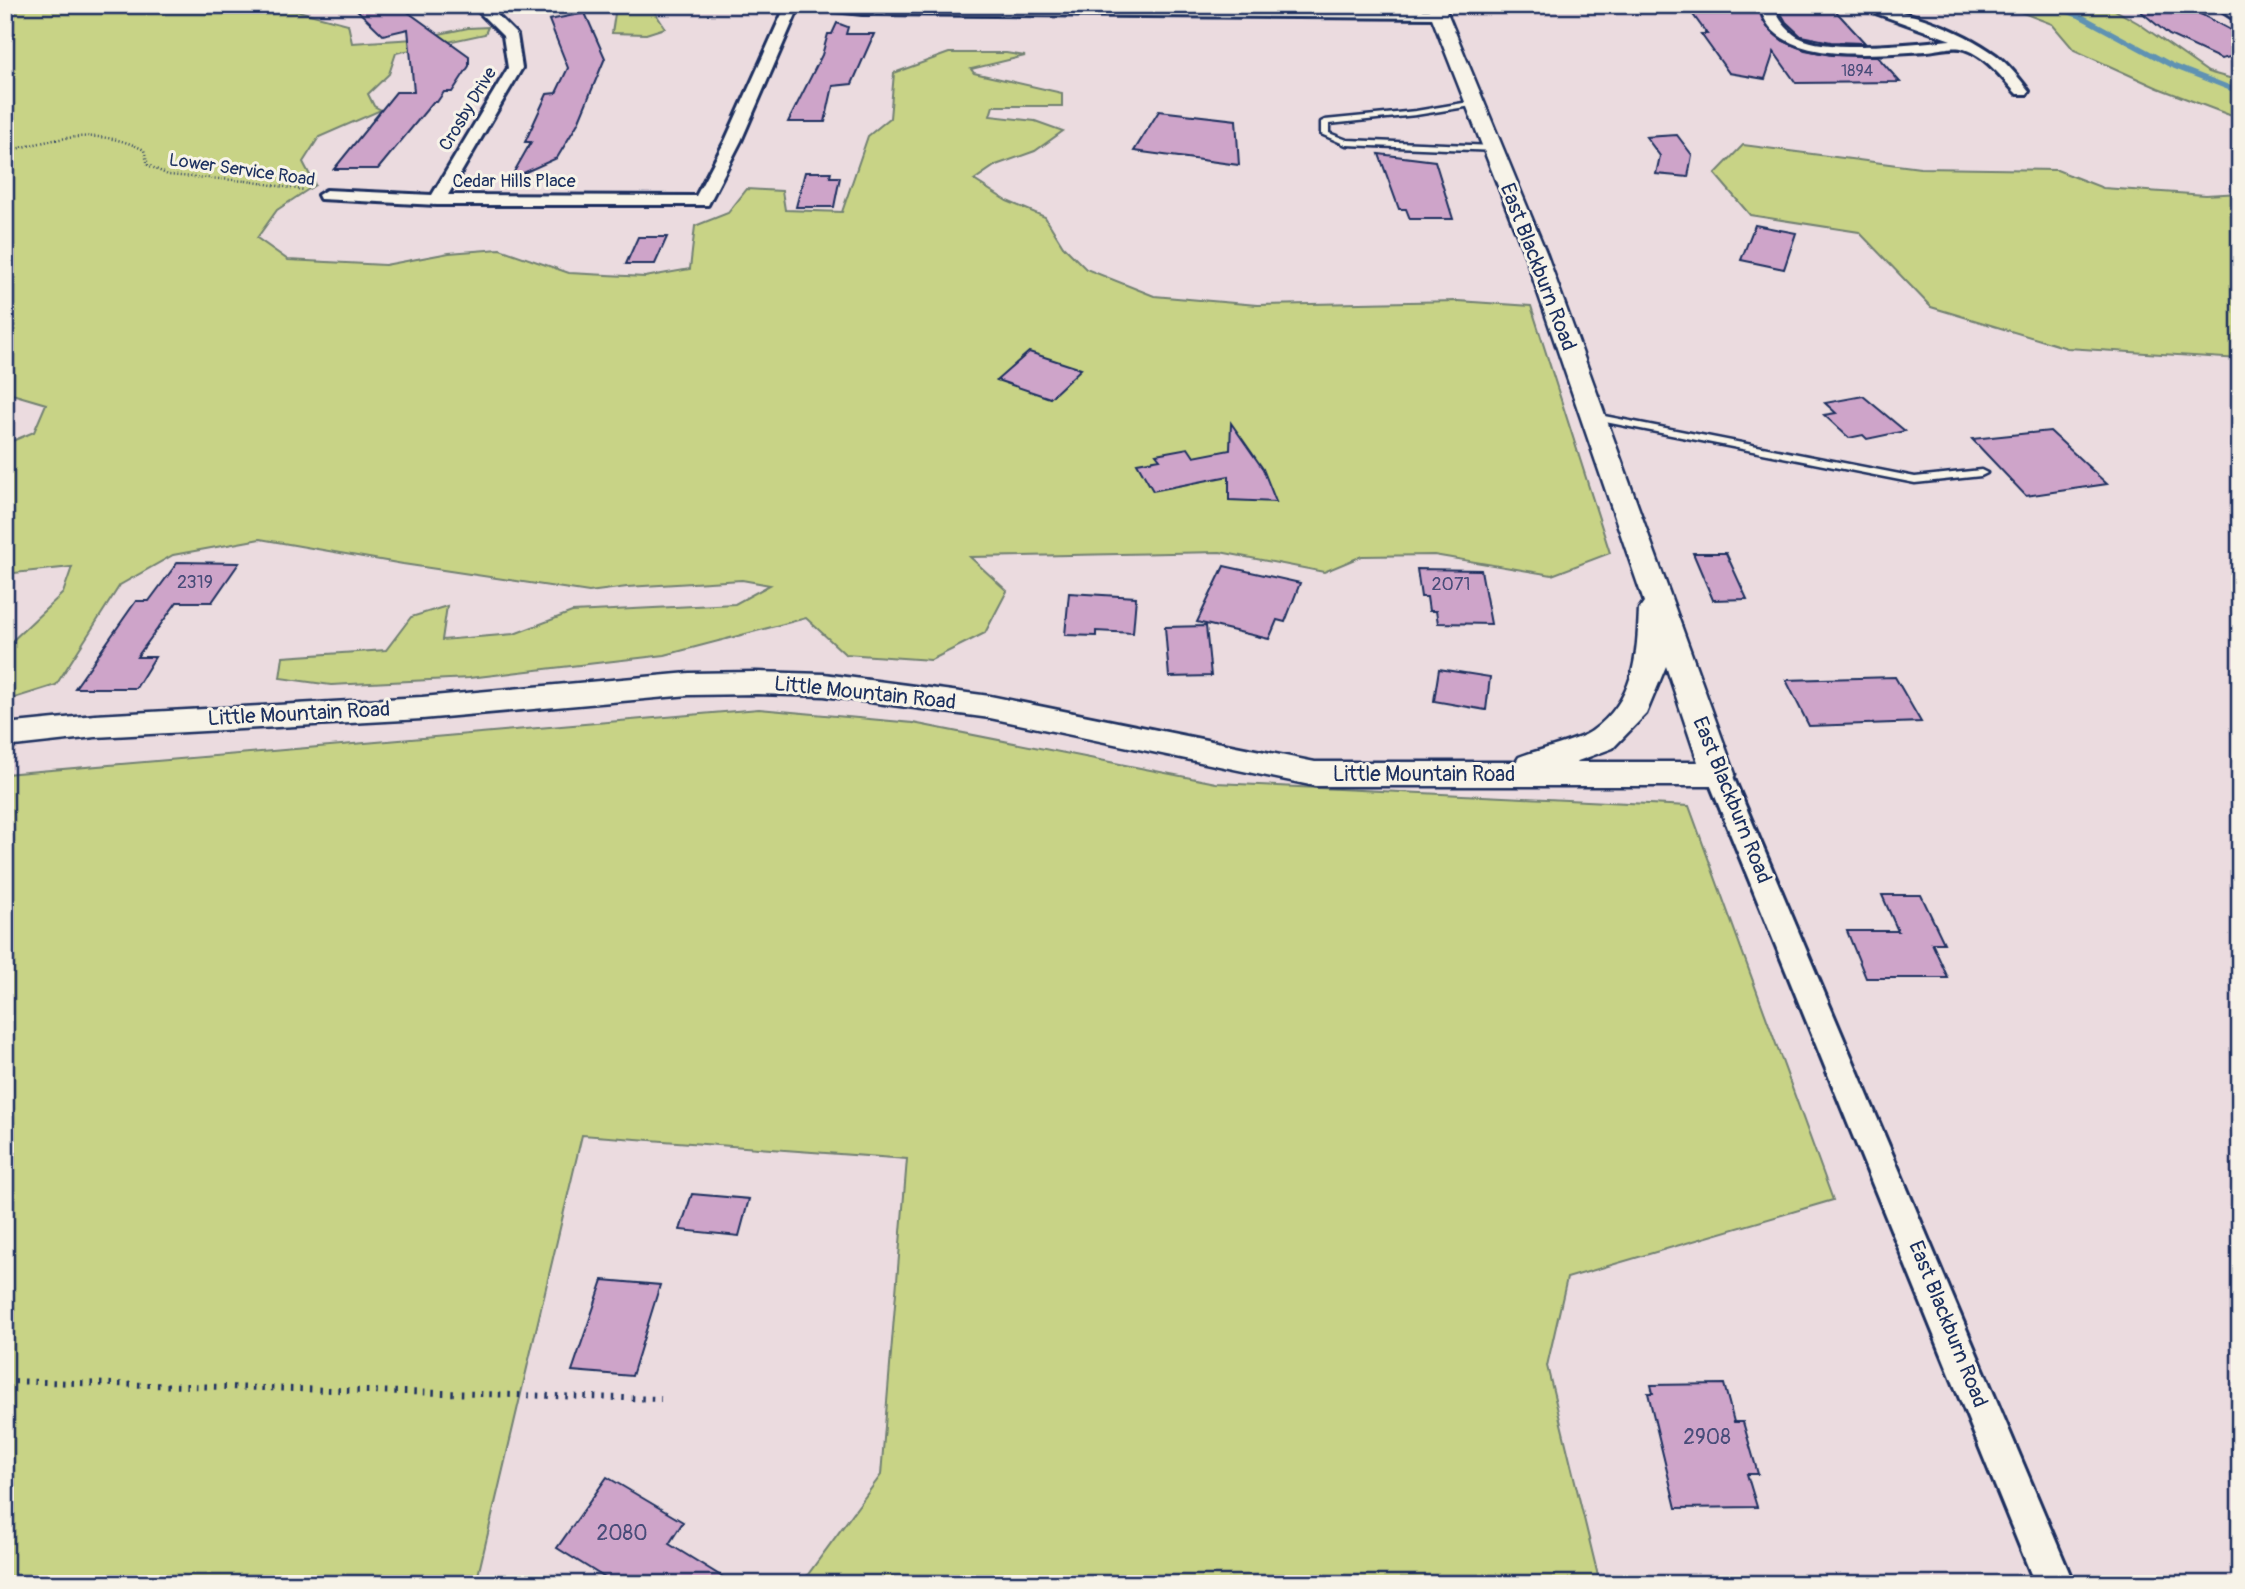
<svg xmlns="http://www.w3.org/2000/svg" width="2245" height="1589" viewBox="0 0 2245 1589" font-family="Pangolin,sans-serif">
	<rect width="100%" height="100%" fill="#ebdbdf"/>
	<filter id="ink" filterUnits="userSpaceOnUse"><feTurbulence type="fractalNoise" baseFrequency=".0143" numOctaves="2"/><feDisplacementMap in="SourceGraphic" scale="14" xChannelSelector="R" yChannelSelector="G"/><feConvolveMatrix kernelMatrix="1 2 1 2 8 2 1 2 1" color-interpolation-filters="sRGB"/></filter>
	<g filter="url(#ink)">
		<g fill="#c8d386" stroke="#728172" stroke-width="2">
			<path d="M5,5H307L298,11L348,24L352,43L415,39L468,28L488,27L485,34L396,53L389,74L368,94L374,106L381,110L319,137L303,162L315,185L277,210L257,238L288,260L385,265L449,253L500,249L569,273L645,277L690,269L695,226L728,213L747,189L782,191L785,210L842,212L868,136L890,118L894,73L949,53H1006L1025,56L971,69L974,73L1062,93V106H993L990,116L1035,121L1063,131L1035,151L996,165L974,180L1007,201L1045,217L1063,246L1086,269L1154,296L1257,305L1458,301L1531,306L1610,553L1552,575L1434,555L1362,556L1324,572L1220,552L970,557L1007,591L985,633L931,660L845,654L806,618L665,655L469,678L331,685L280,678L283,657L386,650L411,617L447,606L442,640L514,634L572,612L735,604L770,585L742,580L627,587L589,592L403,564L260,539L173,555L120,585L56,685L5,701V651L10,643L63,593L72,567L5,574V444L34,432L46,404L5,392Z"/>
			<path d="M606,5H650L665,28L646,34L612,33L616,7Z"/>
			<path d="M2002,5H2106L2138,23L2208,72L2240,81V119L2158,88L2074,50L2052,24Z"/>
			<path d="M1743,145L1920,168L2057,170L2103,188L2206,195L2240,193V359L2067,348L1931,307L1859,232L1750,215L1715,174Z"/>
			<path d="M759,709L913,723L1216,783L1689,806L1833,1200L1567,1278L1547,1366L1600,1584H801L881,1475L907,1159L582,1135L476,1584H5V774Z"/>
		</g>
		<g fill="none" stroke-linecap="round" stroke-linejoin="round">
			<path stroke="#5e92b3" stroke-width="5" d="M2050,5L2080,16L2171,65L2240,92"/>
		</g>
		<g fill="#cea4c9" stroke="#1b2f5e" stroke-width="2">
			<path d="M352,5H398L469,56V66L452,92H444L437,102H433L378,169H334L396,92H414L408,29L383,35Z"/>
			<path d="M1686,5H1733L1736,9H1759L1767,27L1783,41L1805,50L1831,55L1877,56L1900,82L1796,83L1774,52L1765,79L1729,73L1701,34H1707Z"/>
			<path d="M2133,5H2184L2240,35V55L2221,59L2169,35Z"/>
			<path d="M1832,7L1865,43L1831,42L1801,36L1786,22L1778,8Z"/>
			<path d="M585,13L605,58L578,123L557,158L510,179L531,142H525L547,94L556,93L568,68L549,20Z"/>
			<path d="M837,23L848,27L846,34H874L852,84L833,86L825,122H788L822,55L828,34H832Z"/>
			<path d="M1159,111L1236,120L1239,165L1134,151Z"/>
			<path d="M1677,135L1692,155L1688,177L1656,174L1660,156L1646,137Z"/>
			<path d="M1379,154L1435,161L1453,219H1410L1406,209H1399Z"/>
			<path d="M805,172H831L830,177H840L834,207H796Z"/>
			<path d="M1755,225L1796,233L1784,269L1741,260Z"/>
			<path d="M638,237H667L655,264H626Z"/>
			<path d="M1029,352L1081,369L1050,398L997,380Z"/>
			<path d="M1863,396L1905,431L1867,439L1863,435L1849,438L1824,415L1836,413L1825,403Z"/>
			<path d="M1231,423L1263,469L1276,502L1229,500V476L1153,491L1137,463L1160,459L1156,454L1188,448L1194,457L1230,450Z"/>
			<path d="M2050,431L2107,484L2026,496L1972,439Z"/>
			<path d="M1693,553H1726L1747,599L1713,600Z"/>
			<path d="M178,562L239,563L212,602H177L137,657H155L136,688H75L136,601H149Z"/>
			<path d="M1224,566L1300,583L1285,622L1277,620L1269,639L1197,622Z"/>
			<path d="M1417,569L1481,570L1491,624L1438,623L1436,611H1429L1427,597H1421Z"/>
			<path d="M1069,593L1136,597L1133,633L1096,631V636L1065,635Z"/>
			<path d="M1206,626L1211,676L1169,677L1165,627Z"/>
			<path d="M1439,669L1490,677L1486,710L1434,701Z"/>
			<path d="M1895,677L1921,722L1809,726L1786,680Z"/>
			<path d="M1882,895H1921L1944,943H1932L1948,978H1866L1847,931H1898Z"/>
			<path d="M692,1194L749,1199L739,1236L680,1230Z"/>
			<path d="M603,1280L660,1285L632,1376L572,1371Z"/>
			<path d="M1724,1384L1734,1422H1743L1758,1474H1747L1757,1507L1676,1508L1648,1393H1653L1651,1385Z"/>
			<path d="M607,1477L683,1522L669,1544L734,1584H615L557,1548Z"/>
		</g>
		<g fill="none" stroke-linecap="round" stroke-linejoin="round">
			<defs>
				<g id="service">
					<path d="M1475,101H1478V105L1416,115L1329,124V133L1347,140L1494,146L1497,147V151L1346,145L1321,134V122L1325,120L1416,111Z"/>
					<path d="M1594,414L1915,477L1981,470L1987,473L1981,476L1915,483L1590,419V415Z"/>
				</g>
				<g id="minor">
					<path d="M472,5H487L517,35L522,68L448,195L696,196L725,141L786,5H800L741,141L708,205H437L320,199L318,195L326,190L432,195L508,68L503,36Z"/>
					<path d="M809,5L1439,10L1446,14L1439,18L862,14L816,9Z"/>
					<path d="M1760,5H1774C1776,17 1789,33 1800,38C1828,53 1917,43 1951,40L1853,5C1897,5 1961,29 1996,55C2008,64 2020,79 2029,91L2027,94H2017C2002,78 1986,56 1964,49C1955,45 1938,50 1927,51C1882,53 1771,68 1760,5Z"/>
					<path d="M2212,5H2228L2240,13V23Z"/>
					<path d="M1719,764L1728,767L1732,774L2074,1584H2035L1706,774L1710,767Z"/>
				</g>
				<path id="tertiary" d="M1427,5H1444L1547,255L1735,774L1731,783L1719,786H1315L990,718L824,696L756,694L689,695L422,719L95,737L5,747V724L95,715L422,697L689,673L756,672L824,674L990,696L1315,762H1516L1519,757C1537,750 1578,741 1592,731C1635,700 1637,657 1639,609L1644,602L1525,255ZM1666,666L1698,762H1575L1613,748L1646,714Z"/>
			</defs>
			<use href="#service" stroke="#1b2f5e" stroke-width="5"/>
			<use href="#minor" stroke="#1b2f5e" stroke-width="6"/>
			<use href="#tertiary" stroke="#1b2f5e" stroke-width="5"/>
			<path stroke="#1b2f5e" stroke-width="2.5" stroke-dasharray="1 2.5" stroke-linecap="butt" d="M5,152C53,139 98,126 144,150L148,165L168,175L247,181L304,190"/>
			<path stroke="#1b2f5e" stroke-width="6" stroke-dasharray="2.5 7" stroke-linecap="butt" d="M5,1381L661,1399"/>
			<use href="#service" fill="#f7f3e8" fill-rule="evenodd"/>
			<use href="#minor" fill="#f7f3e8" fill-rule="evenodd"/>
			<use href="#tertiary" fill="#f7f3e8" fill-rule="evenodd"/>
		</g>
	</g>
	<g text-anchor="middle" dominant-baseline="central" stroke-width="6" stroke-linejoin="round" paint-order="stroke">
		<g font-size="16" fill="#484c79">
			<text x="1857" y="71">1894</text>
		</g>
		<g font-size="18" fill="#1b2f5e" stroke="#f7f3e8">
			<text transform="translate(468 109) rotate(-59)">Crosby Drive</text>
			<text transform="translate(242 170) rotate(8)">Lower Service Road</text>
			<text x="514" y="181">Cedar Hills Place</text>
		</g>
		<g font-size="18" fill="#484c79">
			<text x="195" y="582">2319</text>
			<text x="1451" y="584">2071</text>
		</g>
		<g font-size="21" fill="#1b2f5e" stroke="#f7f3e8">
			<text transform="translate(1538 267) rotate(69)">East Blackburn Road</text>
			<text transform="translate(865 693) rotate(6)">Little Mountain Road</text>
			<text transform="translate(299 714) rotate(-3)">Little Mountain Road</text>
			<text x="1424" y="774">Little Mountain Road</text>
			<text transform="translate(1732 800) rotate(68)">East Blackburn Road</text>
			<text transform="translate(1948 1324) rotate(68)">East Blackburn Road</text>
		</g>
		<g font-size="21" fill="#484c79">
			<text x="1707" y="1437">2908</text>
			<text x="622" y="1533">2080</text>
		</g>
	</g>
	<rect width="2245" height="1589" fill="none" stroke="#f7f3e8" stroke-width="28"/>
	<rect x="14" y="14" width="2217" height="1561" fill="none" stroke="#1b2f5e" stroke-width="2.5" filter="url(#ink)"/>
</svg>
